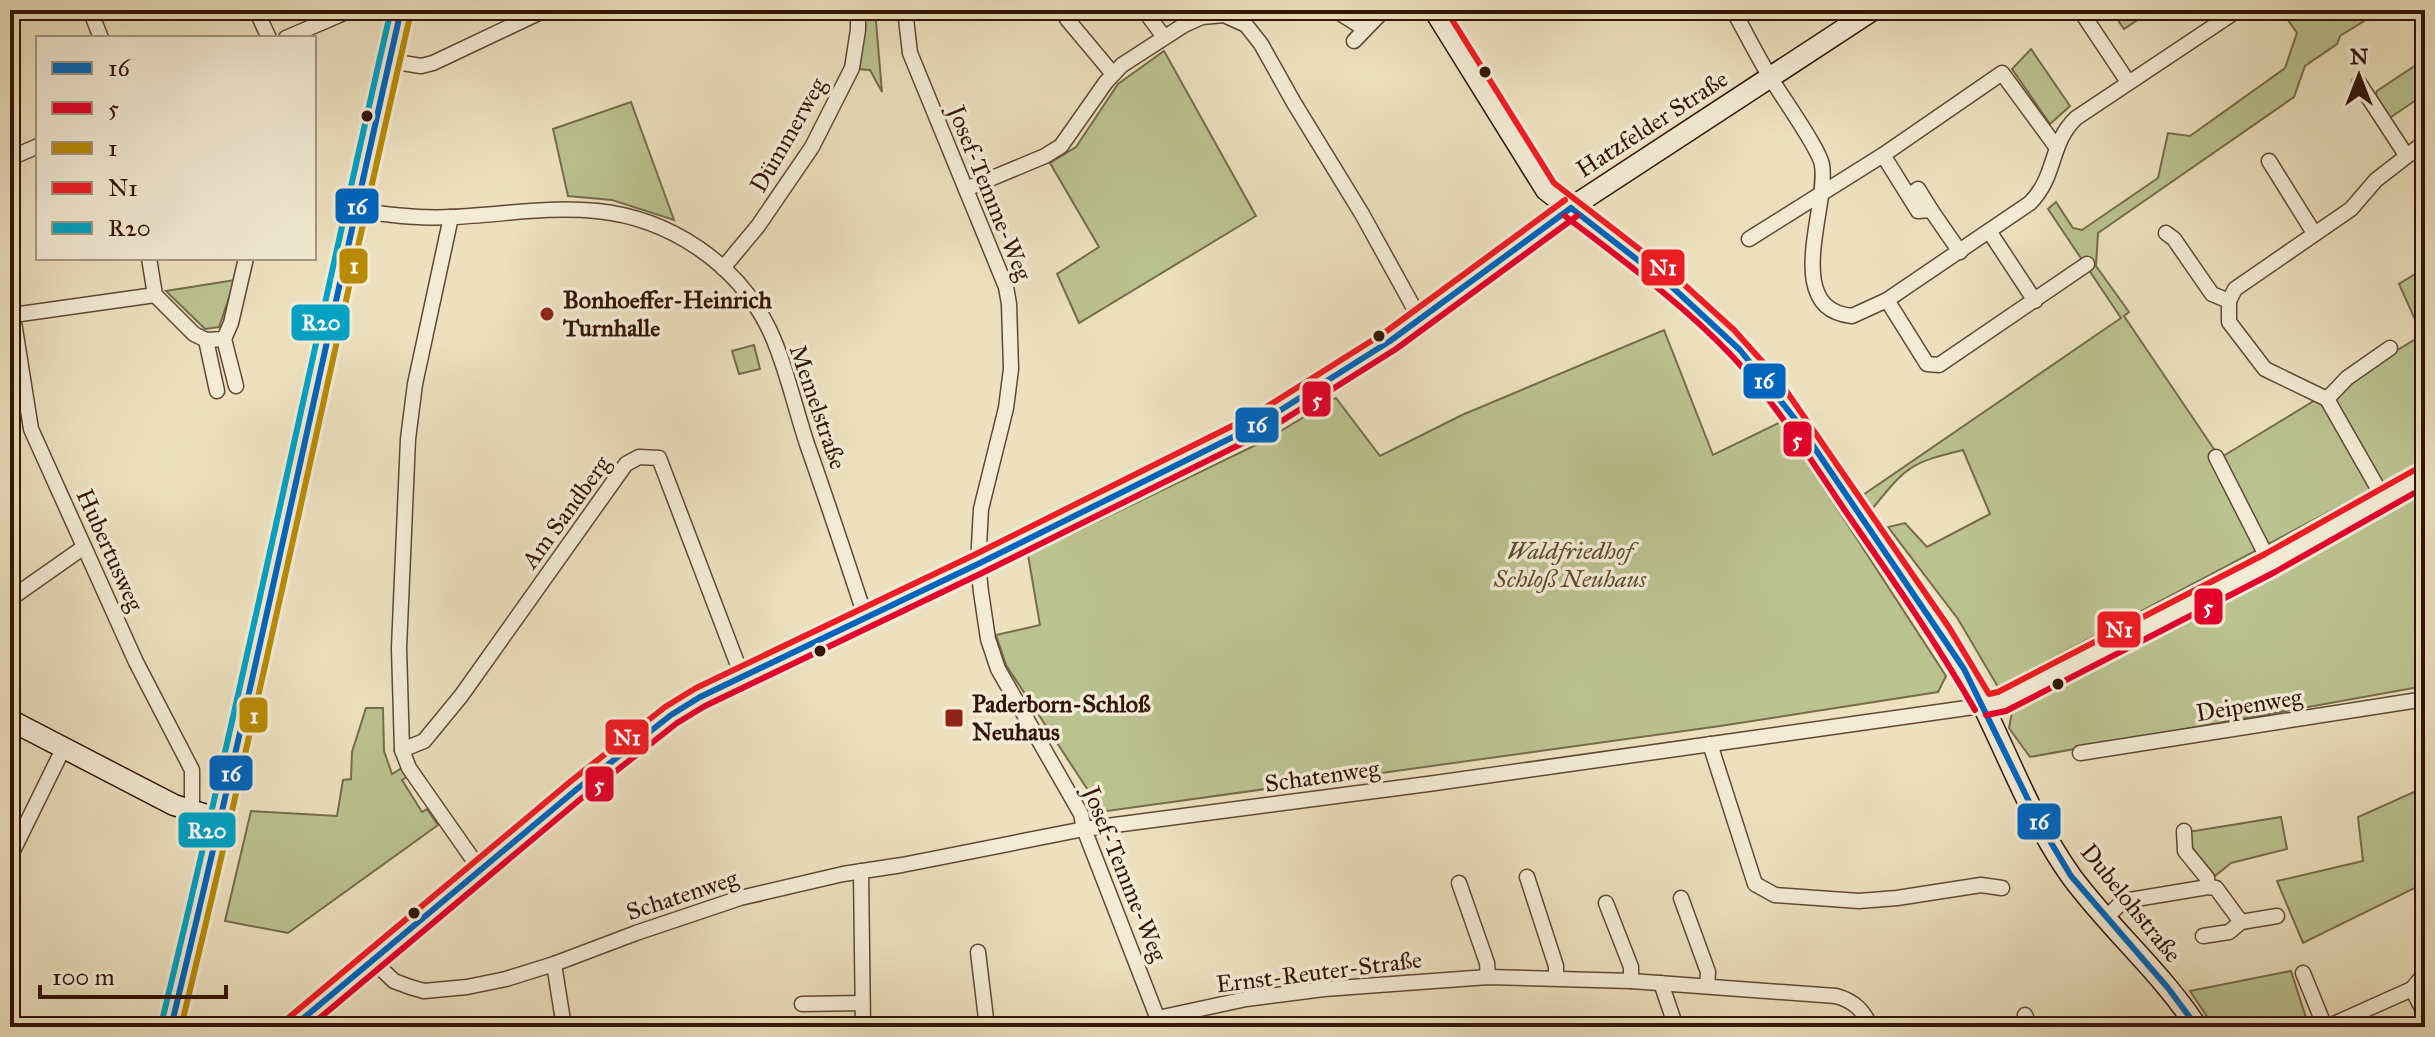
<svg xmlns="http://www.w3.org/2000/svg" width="2435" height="1037" viewBox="0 0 2435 1037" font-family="'IM FELL Great Primer',serif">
	<rect width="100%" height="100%" fill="#ece0be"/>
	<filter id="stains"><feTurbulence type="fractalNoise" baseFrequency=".0025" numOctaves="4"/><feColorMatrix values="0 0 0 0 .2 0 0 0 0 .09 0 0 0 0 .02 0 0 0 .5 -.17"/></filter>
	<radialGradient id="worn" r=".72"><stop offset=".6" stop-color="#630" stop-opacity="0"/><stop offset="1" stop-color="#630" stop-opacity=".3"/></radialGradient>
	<g fill="#bac290" stroke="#766c4a" stroke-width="2">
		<path d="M866,10H875L882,92L870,70L858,69Z"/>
		<path d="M2111,10H2152L2124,29Z"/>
		<path d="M2281,10H2382L2340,36L2337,44L2305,66L2294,97L2098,233L2096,266L2129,312L2124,316L2220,458L2422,335L2399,284L2425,268V461L1998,687L1958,619L1888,527L1905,523L1927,547L1990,514L1963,450C1910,463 1907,466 1873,508L1863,495L2121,318L2048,209L2056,202L2073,228L2082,230L2158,178L2168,133L2190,136L2285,68L2297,33Z"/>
		<path d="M2031,49L2070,106L2050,124L2012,69Z"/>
		<path d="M1164,51L1256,216L1079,323L1057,274L1099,247L1050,163L1076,147L1118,84Z"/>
		<path d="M2425,54V94L2388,119L2375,97L2377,91L2416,65L2415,61Z"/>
		<path d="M631,102L674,220L612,200L568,196L553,129Z"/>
		<path d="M235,280L219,327L205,329L166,291Z"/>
		<path d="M1664,330L1713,455L1781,422L1946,676L1938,692L1720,726L1107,811L1099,807L1006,665L996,635L1040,625L1028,555L1264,441L1336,398L1380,456L1462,415Z"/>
		<path d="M754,345L760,369L739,374L732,351Z"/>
		<path d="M2425,489V686L2030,757L2009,728L2012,712L2282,571Z"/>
		<path d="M366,708H383L384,751L392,774L402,768L407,777L402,780L422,812L427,809L438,825L288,933L225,921L251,811L337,816L343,780L351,779L352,752Z"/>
		<path d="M2425,787V883L2303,943L2277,881L2363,861L2358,817Z"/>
		<path d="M2281,817L2287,849L2231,863L2215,876L2190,845L2188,832Z"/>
		<path d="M2291,971L2309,1027H2214L2190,991Z"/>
	</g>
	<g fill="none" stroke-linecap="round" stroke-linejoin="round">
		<defs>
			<g id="street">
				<path d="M90,10L101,38"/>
				<path d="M256,10L269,38"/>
				<path d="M905,10L910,53L1006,287L1009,304L1011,369L1006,408L981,509L978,564L981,592L988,639L998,669L1081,814L1084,829L1161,1027"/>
				<path d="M1144,10L1164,37"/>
				<path d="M1335,10L1365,29"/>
				<path d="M1733,10C1746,33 1758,58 1772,80C1782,97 1820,150 1822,165C1829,206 1781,309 1852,316L1887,300L2030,203C2057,176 2049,144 2076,118L2238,10"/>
				<path d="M2080,10L2128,82"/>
				<path d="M1067,19L1113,74"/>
				<path d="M286,38L351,10"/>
				<path d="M1354,41L1384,10"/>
				<path d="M390,61L421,66L433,63L545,10"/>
				<path d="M2359,83L2406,155"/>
				<path d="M1883,155L1918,211L1931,210L1960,252"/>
				<path d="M10,161L15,156L38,146"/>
				<path d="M2269,161L2314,233"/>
				<path d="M966,189L1045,156L1061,146L1106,82L1122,65L1184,25L1202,17L1224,15L1246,25L1261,44L1294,103L1362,214L1420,319"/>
				<path d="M1909,196L1918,189L1931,210"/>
				<path d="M356,210C387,215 420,219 452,217C501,215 547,206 597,211C669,218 737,263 769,329C785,362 795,408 807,444C827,501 846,558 865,616"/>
				<path d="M451,217L415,384L408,439L399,648L402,750L409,768L481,871"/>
				<path d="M1989,231L2035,301"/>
				<path d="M2166,233L2174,239L2212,294L2229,301"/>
				<path d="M1749,239L1883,155L2002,73L2057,148"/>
				<path d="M149,258L155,295L194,334L206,340L224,339L231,323L246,258"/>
				<path d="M723,268L758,226L812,147L852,68L858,30V10"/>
				<path d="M10,297L31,429L136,662L192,770V811"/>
				<path d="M1887,300L1927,364L1939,365L2087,264"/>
				<path d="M13,315L155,295"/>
				<path d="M224,339L236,386"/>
				<path d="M206,340L217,391"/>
				<path d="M2327,399L2347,378L2390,348"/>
				<path d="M2216,457L2270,563"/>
				<path d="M2384,499L2327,399L2265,369L2229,322V301L2235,289L2351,209L2376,180L2425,142"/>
				<path d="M10,599L84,547"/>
				<path d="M1710,744L1755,884L1775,895L1859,901L1897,898L1981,885L2002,888"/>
				<path d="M402,750L424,741L461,696L626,464L639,457L659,458L742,676"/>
				<path d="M2080,753L2425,699"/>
				<path d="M2184,831L2185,851L2207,878L2208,887"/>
				<path d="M10,857L64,747"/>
				<path d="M861,871L863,1027"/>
				<path d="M1527,877L1556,966V977"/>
				<path d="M1459,883L1487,963L1488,977"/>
				<path d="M1681,898L1708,972L1707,986"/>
				<path d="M1606,903L1631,967V981"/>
				<path d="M2105,919L2120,904L2130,900L2208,887L2216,888L2241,922"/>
				<path d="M2203,936L2229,932L2241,922L2277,916"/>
				<path d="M978,952L987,1027"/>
				<path d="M372,960L394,981L410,987L424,991L467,987L506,979L554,964L636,933L740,898L843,874L902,865L1084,829L1428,784L1995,704L2270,563L2425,476"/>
				<path d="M554,964L564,1027"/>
				<path d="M2303,973L2325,1027"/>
				<path d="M1661,983L1676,1027"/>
				<path d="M2412,989L2425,1014"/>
				<path d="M802,1004L862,1003"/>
				<path d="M2025,1015L2030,1027"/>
				<path d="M1158,1018L1246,999L1324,989L1488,977L1631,981L1836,996C1854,1001 1863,1010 1871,1027"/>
				<path d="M428,1025V1027"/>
				<path d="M2327,1027L2412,989L2425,973"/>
			</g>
			<g id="secondary">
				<path d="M1434,10L1546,190L1671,286L1727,337L1771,386L1964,669C2002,736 2026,813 2071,876C2110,929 2161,972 2197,1027"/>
				<path d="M10,720L174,805L220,819"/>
				<path d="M171,1027L228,791L329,325L401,10"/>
				<path d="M293,1027L577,789L671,715L700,697L978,564L1257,425L1390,341L1578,203L1873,10"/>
			</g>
		</defs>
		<use href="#street" stroke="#604833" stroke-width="17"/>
		<use href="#secondary" stroke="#321505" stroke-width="23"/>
		<use href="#street" stroke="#f3ebd5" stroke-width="14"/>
		<use href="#secondary" stroke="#f3ebd5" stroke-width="20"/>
		<defs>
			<g id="bus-1">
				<path d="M1571,208L1671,286L1740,350L1795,419L1964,669L2041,826L2071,876L2168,988L2197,1027"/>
				<path d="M171,1027C253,689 324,349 401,10"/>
				<path d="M293,1027L577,789L671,715L700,697L978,564L1257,425L1390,341L1571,208"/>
			</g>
			<g id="bus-2">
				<path d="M1565,216C1622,260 1682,303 1732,356C1776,403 1810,459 1846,512C1891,577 1936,642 1975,710"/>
				<path d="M1986,715L2006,711L2275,572L2425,487"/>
				<path d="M309,1027L583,797L677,723L705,706L982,573L1261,434L1396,349L1577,216"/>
			</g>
			<path id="bus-3" d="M181,1027C263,690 333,350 411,12"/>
			<g id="bus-4">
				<path d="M1446,10L1554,183L1678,279L1734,330L1778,379L1950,629L1989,694L1998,692L2265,554L2420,467"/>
				<path d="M287,1019L571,781L665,707L696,688L974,555L1252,416L1384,333L1565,200"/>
			</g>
			<path id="bus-5" d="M161,1025C243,688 313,348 391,10"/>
		</defs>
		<use href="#bus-1" stroke="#f3ebd5" stroke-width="12"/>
		<use href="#bus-2" stroke="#f3ebd5" stroke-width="12"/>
		<use href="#bus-3" stroke="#f3ebd5" stroke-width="12"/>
		<use href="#bus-4" stroke="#f3ebd5" stroke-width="12"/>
		<use href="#bus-5" stroke="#f3ebd5" stroke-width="12"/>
		<use href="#bus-1" stroke="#0065bd" stroke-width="6"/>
		<use href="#bus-2" stroke="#e4002b" stroke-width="6"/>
		<use href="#bus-3" stroke="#b78b06" stroke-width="6"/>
		<use href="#bus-4" stroke="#ee1c25" stroke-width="6"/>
		<use href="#bus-5" stroke="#02a2c4" stroke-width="6"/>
	</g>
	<g fill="#321505" stroke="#f3ebd5" stroke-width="3">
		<circle cx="1485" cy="72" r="7"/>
		<circle cx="367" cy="116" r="7"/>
		<circle cx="1379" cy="336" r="7"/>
		<circle cx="820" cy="651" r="7"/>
		<circle cx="2058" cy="684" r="7"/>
		<circle cx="414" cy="913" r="7"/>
	</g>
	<g fill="#8f2418" stroke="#f3ebd5" stroke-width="3">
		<circle cx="547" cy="314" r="8"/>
		<rect x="944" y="708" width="20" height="20" rx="4"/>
	</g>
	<g text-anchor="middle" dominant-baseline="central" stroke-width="7" stroke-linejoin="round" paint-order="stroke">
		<g font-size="24" fill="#321505" stroke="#f3ebd5">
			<text transform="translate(1652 124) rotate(-33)">Hatzfelder Straße</text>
			<text transform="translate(788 135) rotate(-60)">Dümmerweg</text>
			<text transform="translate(990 193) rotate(68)">Josef-Temme-Weg</text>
			<text transform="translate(818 407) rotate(71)">Memelstraße</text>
			<text transform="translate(566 512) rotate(-54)">Am Sandberg</text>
			<text transform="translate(110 550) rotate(66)">Hubertusweg</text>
			<text transform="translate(2249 705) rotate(-9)">Deipenweg</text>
			<text transform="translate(1322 776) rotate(-8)">Schatenweg</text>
			<text transform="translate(1125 874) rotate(68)">Josef-Temme-Weg</text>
			<text transform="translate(682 895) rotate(-18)">Schatenweg</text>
			<text transform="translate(2131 903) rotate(51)">Dubelohstraße</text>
			<text transform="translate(1319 972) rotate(-7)">Ernst-Reuter-Straße</text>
		</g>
		<g font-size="24" font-weight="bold" fill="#321505" stroke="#f3ebd5" text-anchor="start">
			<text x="563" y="300">Bonhoeffer-Heinrich<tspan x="563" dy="28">Turnhalle</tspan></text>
			<text x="972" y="704">Paderborn-Schloß<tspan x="972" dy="28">Neuhaus</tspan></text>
		</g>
		<g font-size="24" font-style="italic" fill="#5b492f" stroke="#f3ebd5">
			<text x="1570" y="551">Waldfriedhof<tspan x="1570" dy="28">Schloß Neuhaus</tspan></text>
		</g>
	</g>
	<g stroke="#f3ebd5" stroke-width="3">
		<rect x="334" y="187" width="46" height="38" rx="8" fill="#0065bd"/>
		<rect x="338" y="247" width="31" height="38" rx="8" fill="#b78b06"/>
		<rect x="1640" y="248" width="46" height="39" rx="8" fill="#ee1c25"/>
		<rect x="290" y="303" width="61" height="39" rx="8" fill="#02a2c4"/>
		<rect x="1742" y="362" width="45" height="38" rx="8" fill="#0065bd"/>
		<rect x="1301" y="380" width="31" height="38" rx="8" fill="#e4002b"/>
		<rect x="1234" y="406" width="46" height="38" rx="8" fill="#0065bd"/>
		<rect x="1782" y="420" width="31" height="38" rx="8" fill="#e4002b"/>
		<rect x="2193" y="587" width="31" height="39" rx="8" fill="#e4002b"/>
		<rect x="2096" y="610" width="46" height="39" rx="8" fill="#ee1c25"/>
		<rect x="238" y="696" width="31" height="38" rx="8" fill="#b78b06"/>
		<rect x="604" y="718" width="46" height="38" rx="8" fill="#ee1c25"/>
		<rect x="208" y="754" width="46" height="38" rx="8" fill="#0065bd"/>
		<rect x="584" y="765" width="31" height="38" rx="8" fill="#e4002b"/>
		<rect x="2016" y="802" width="46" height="39" rx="8" fill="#0065bd"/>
		<rect x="177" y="811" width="60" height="38" rx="8" fill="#02a2c4"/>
	</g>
	<g font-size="22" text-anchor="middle" font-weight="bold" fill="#fff">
		<text x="357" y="214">16</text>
		<text x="354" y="273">1</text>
		<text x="1663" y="275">N1</text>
		<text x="321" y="330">R20</text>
		<text x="1764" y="388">16</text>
		<text x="1317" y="407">5</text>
		<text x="1257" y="432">16</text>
		<text x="1797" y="447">5</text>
		<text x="2208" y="614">5</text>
		<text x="2119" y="637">N1</text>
		<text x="254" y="723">1</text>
		<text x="627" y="745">N1</text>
		<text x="231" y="781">16</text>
		<text x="599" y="792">5</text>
		<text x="2039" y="829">16</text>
		<text x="207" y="838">R20</text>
	</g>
	<rect width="2435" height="1037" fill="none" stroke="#ece0be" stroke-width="40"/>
	<rect x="12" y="12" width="2411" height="1013" fill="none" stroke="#321505" stroke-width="4"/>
	<rect x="20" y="20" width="2395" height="997" fill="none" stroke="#321505" stroke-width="2"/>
	<rect x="36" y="36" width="280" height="224" fill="#f3ebd5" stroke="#a69582" stroke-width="2"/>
	<rect x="52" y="62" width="40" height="12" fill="#0065bd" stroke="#a69582" stroke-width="2"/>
	<text x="108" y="76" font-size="24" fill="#321505">16</text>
	<rect x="52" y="102" width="40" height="12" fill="#e4002b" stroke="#a69582" stroke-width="2"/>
	<text x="108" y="116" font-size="24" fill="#321505">5</text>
	<rect x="52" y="142" width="40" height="12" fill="#b78b06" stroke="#a69582" stroke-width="2"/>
	<text x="108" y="156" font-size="24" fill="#321505">1</text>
	<rect x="52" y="182" width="40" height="12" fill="#ee1c25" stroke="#a69582" stroke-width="2"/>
	<text x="108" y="196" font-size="24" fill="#321505">N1</text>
	<rect x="52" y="222" width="40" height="12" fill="#02a2c4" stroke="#a69582" stroke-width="2"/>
	<text x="108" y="236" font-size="24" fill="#321505">R20</text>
	<g transform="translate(2359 76)" stroke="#f3ebd5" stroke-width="6" paint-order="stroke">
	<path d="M0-6L14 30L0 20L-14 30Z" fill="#321505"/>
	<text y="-12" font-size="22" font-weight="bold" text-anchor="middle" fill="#321505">N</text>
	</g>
	<path d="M40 985v12h186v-12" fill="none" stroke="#321505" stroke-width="4"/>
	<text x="52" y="985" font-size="24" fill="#321505" stroke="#f3ebd5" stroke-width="6" paint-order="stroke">100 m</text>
	<rect width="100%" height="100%" filter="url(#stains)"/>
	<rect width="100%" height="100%" fill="url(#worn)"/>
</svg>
